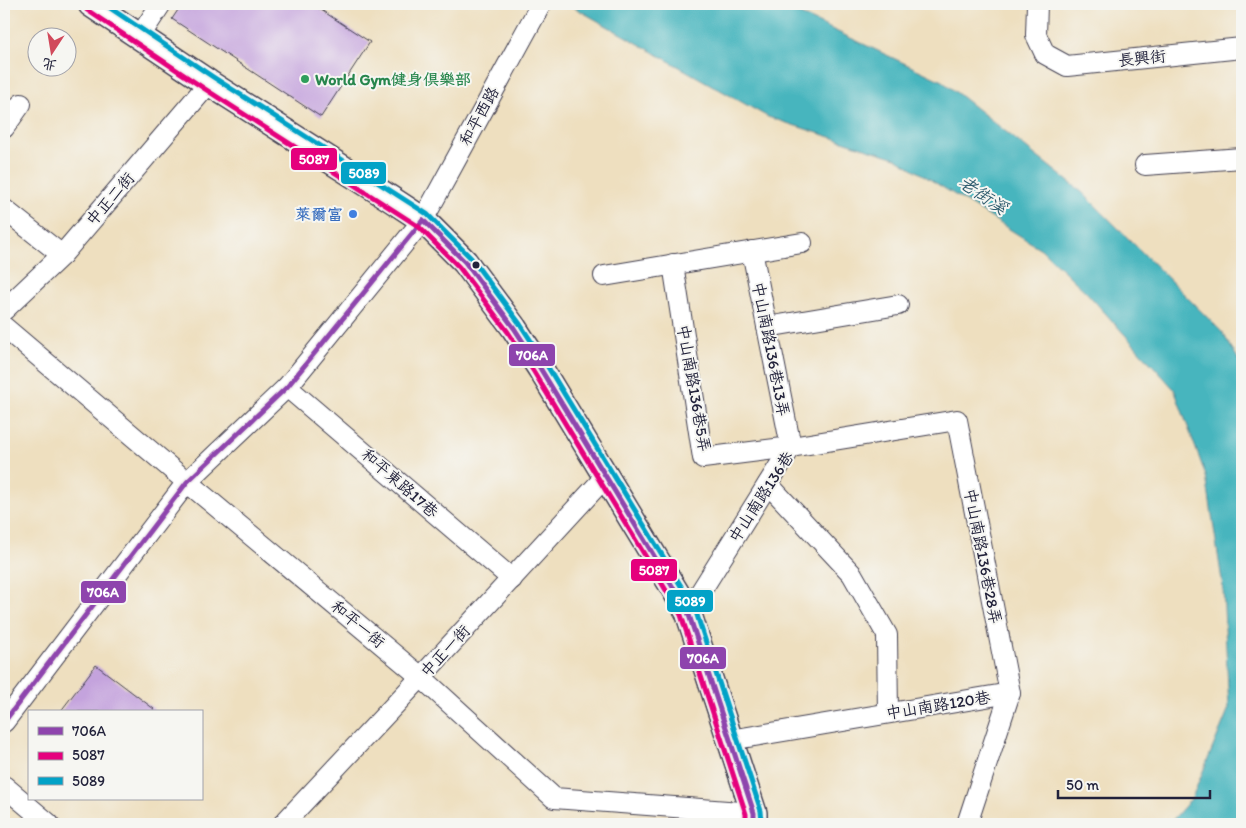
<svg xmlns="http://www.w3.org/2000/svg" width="1246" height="828" viewBox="0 0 1246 828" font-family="Itim,'LXGW WenKai TC',sans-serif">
	<rect width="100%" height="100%" fill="#f6f6f2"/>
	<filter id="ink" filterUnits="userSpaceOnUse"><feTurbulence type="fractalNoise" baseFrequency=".02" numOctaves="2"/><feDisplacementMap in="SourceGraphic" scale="10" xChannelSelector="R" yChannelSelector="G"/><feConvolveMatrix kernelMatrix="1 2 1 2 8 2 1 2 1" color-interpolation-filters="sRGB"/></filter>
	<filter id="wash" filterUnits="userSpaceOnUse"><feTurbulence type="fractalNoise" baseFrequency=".0096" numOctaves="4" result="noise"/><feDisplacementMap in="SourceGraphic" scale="20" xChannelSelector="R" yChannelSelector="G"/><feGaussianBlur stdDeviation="1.12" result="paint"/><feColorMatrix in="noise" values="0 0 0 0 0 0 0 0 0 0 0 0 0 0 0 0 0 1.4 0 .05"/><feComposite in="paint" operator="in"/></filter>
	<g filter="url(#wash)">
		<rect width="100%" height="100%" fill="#eedfbf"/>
		<path fill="#46b5be" stroke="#346c7c" d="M568,4H773L808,18L942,81L1083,193L1222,332L1242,365V824H1169L1192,798L1229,708L1223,587L1206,476L1174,389L1087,293L1041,249L896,158L768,117Z"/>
		<g id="blocks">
			<g fill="#c4a3dd">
				<path d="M182,4H312L370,42L321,117L172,19Z"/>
				<path d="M96,665L154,709L152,712H60Z"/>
			</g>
		</g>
	</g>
	<g filter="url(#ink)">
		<use href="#blocks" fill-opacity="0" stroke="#413e4f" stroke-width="1"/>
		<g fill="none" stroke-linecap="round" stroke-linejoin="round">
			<defs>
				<g id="minor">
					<path d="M1037,4L1036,35L1045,54L1067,66L1242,48"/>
					<path d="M140,36L161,4"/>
					<path d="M4,128L21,104"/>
					<path d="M1145,165L1242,158"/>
					<path d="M4,209L62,255"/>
					<path d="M673,264L703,458L791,447L752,251"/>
					<path d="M604,276L802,243"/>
					<path d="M4,310L62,255L209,83"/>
					<path d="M4,327L187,482L421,677L554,798L754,813"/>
					<path d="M767,327L898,305"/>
					<path d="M287,387L512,579"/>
					<path d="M768,484L852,574L887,635L888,713"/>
					<path d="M688,612L791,447L957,420L1010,693"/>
					<path d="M4,722L187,482L287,387L423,220L541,4"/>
					<path d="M730,740L1010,693L967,824"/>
					<path d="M4,786L49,824"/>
					<path d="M283,824L421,677L605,477"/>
				</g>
				<path id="major" d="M91,4L209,83L388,197L423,220L465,262L514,328L540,368L688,612L754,813V824"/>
			</defs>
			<use href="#minor" stroke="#413e4f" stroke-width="22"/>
			<use href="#major" stroke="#413e4f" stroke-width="28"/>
			<use href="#minor" stroke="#fff" stroke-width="20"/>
			<use href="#major" stroke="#fff" stroke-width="25"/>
			<defs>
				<g id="bus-1">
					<path d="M423,220L465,262L514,328L540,368L688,612L754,813V824"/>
					<path d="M4,722L187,482L287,387L423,220"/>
				</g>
				<path id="bus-2" d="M87,10L205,89L418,226L459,267L508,332L534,372L681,615L746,814V824"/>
				<path id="bus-3" d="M104,4L213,77L427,214L471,258L520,324L546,364L695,609L761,811L762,824"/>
			</defs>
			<use href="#bus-1" stroke="#f6f6f2" stroke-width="9"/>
			<use href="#bus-2" stroke="#f6f6f2" stroke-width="9"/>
			<use href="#bus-3" stroke="#f6f6f2" stroke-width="9"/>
			<use href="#bus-1" stroke="#8e44ad" stroke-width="5"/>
			<use href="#bus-2" stroke="#e5007d" stroke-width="5"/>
			<use href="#bus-3" stroke="#02a2c7" stroke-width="5"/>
		</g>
	</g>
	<circle fill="#2e9e5b" stroke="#f6f6f2" stroke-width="2" cx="305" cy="79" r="5"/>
	<circle fill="#3f7fe0" stroke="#f6f6f2" stroke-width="2" cx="353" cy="214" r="5"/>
	<circle fill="#22223b" stroke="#f6f6f2" stroke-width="2" cx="476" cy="265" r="4.5"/>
	<g text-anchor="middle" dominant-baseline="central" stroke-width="4" stroke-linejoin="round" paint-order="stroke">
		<g font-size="16" fill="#22223b" stroke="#f6f6f2">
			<text transform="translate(1142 58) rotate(-6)">長興街</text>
			<text transform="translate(479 116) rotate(-61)">和平西路</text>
			<text transform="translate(110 199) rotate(-49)">中正二街</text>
			<text transform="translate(771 349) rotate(79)">中山南路136巷13弄</text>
			<text transform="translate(694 388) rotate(80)">中山南路136巷5弄</text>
			<text transform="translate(400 483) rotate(41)">和平東路17巷</text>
			<text transform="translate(761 497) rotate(-57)">中山南路136巷</text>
			<text transform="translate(983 556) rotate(79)">中山南路136巷28弄</text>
			<text transform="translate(358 624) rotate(40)">和平一街</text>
			<text transform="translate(445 651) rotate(-47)">中正一街</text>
			<text transform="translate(938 705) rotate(-9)">中山南路120巷</text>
		</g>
		<g font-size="16" font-weight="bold" fill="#27864d" stroke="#f6f6f2" text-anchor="start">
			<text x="315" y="79">World Gym健身俱樂部</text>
		</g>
		<g font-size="16" font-weight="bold" fill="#366cbe" stroke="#f6f6f2" text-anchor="end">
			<text x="343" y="214">萊爾富</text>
		</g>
		<g font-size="18" font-style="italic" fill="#305d6f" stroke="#f6f6f2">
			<text transform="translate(983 195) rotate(34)">老街溪</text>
		</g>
	</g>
	<g stroke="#f6f6f2" stroke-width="2">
		<rect x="290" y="147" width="48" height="24" rx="5" fill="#e5007d"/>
		<rect x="340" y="161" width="47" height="24" rx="5" fill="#02a2c7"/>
		<rect x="508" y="343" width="48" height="24" rx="5" fill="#8e44ad"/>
		<rect x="630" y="558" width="48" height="24" rx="5" fill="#e5007d"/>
		<rect x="80" y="580" width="47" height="24" rx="5" fill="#8e44ad"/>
		<rect x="666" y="589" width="48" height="24" rx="5" fill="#02a2c7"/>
		<rect x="679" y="646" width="48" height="24" rx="5" fill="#8e44ad"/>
	</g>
	<g font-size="14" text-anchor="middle" font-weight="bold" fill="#fff">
		<text x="314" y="164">5087</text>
		<text x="364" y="178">5089</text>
		<text x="532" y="360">706A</text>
		<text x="654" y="575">5087</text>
		<text x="103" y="597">706A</text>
		<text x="690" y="606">5089</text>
		<text x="703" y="663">706A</text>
	</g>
	<rect width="1246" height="828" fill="none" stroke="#f6f6f2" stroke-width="20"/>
	<rect x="28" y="710" width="175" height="90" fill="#f6f6f2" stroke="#a1a1a9"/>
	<rect x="38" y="727" width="25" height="8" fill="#8e44ad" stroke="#a1a1a9"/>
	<text x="72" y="736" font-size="15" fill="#22223b">706A</text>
	<rect x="38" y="752" width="25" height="8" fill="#e5007d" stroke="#a1a1a9"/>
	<text x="72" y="760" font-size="15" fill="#22223b">5087</text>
	<rect x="38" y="777" width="25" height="8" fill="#02a2c7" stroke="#a1a1a9"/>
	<text x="72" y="786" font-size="15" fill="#22223b">5089</text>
	<g transform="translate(52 52) rotate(192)"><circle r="24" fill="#f6f6f2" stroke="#a1a1a9"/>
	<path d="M0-4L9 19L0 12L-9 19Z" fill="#d1495b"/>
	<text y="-8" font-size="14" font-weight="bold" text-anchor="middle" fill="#22223b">北</text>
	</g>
	<path d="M1058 790v8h152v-8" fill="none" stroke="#22223b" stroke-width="2.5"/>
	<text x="1066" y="790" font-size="15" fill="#22223b" stroke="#f6f6f2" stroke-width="4" paint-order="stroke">50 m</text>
</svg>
